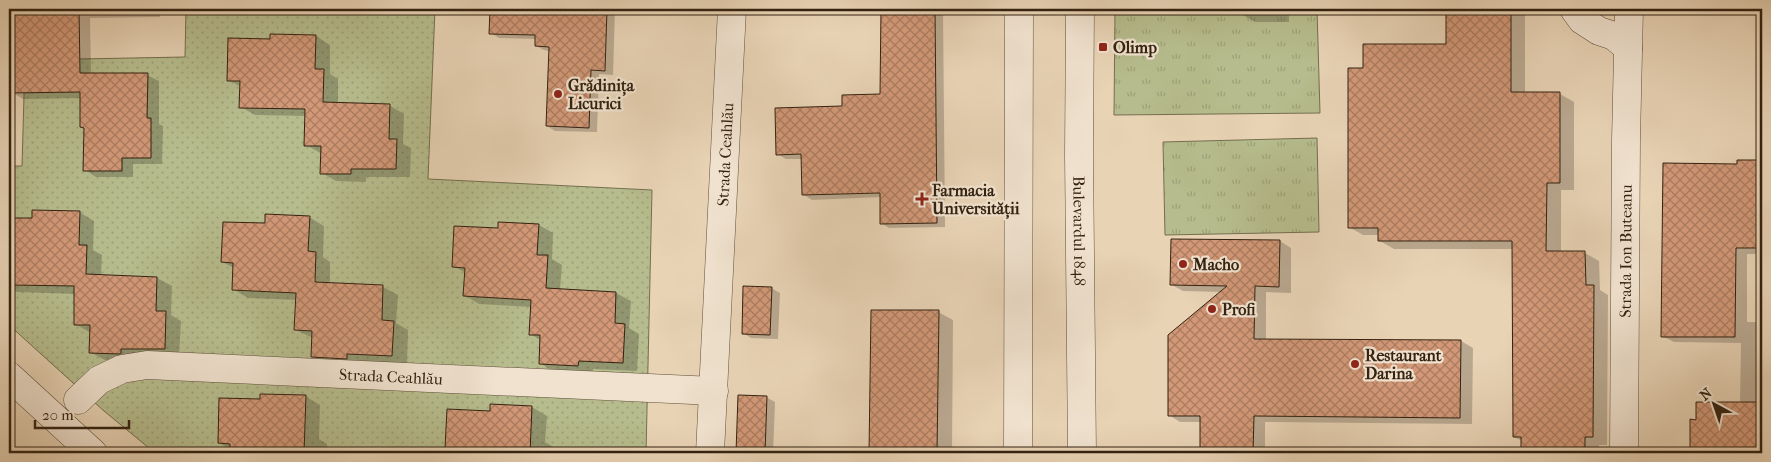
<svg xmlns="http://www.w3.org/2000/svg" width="1771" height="462" viewBox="0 0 1771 462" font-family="'IM FELL French Canon',serif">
	<defs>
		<pattern id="grass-dots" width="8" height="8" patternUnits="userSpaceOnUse" patternTransform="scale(1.25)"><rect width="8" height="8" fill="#b6bc8d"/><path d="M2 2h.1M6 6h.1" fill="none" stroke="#9da179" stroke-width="1.8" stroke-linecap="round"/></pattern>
		<pattern id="park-tufts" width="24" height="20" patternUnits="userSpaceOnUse" patternTransform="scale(1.25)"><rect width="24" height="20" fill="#b6bc8d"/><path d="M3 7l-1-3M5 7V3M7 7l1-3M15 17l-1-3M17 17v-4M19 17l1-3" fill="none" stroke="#9da179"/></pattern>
		<pattern id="building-cross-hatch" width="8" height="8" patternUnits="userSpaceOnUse" patternTransform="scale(1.25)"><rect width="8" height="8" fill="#d29877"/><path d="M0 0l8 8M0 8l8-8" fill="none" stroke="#ab7c60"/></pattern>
	</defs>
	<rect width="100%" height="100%" fill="#e8d3b5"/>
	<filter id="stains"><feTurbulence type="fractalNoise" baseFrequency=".004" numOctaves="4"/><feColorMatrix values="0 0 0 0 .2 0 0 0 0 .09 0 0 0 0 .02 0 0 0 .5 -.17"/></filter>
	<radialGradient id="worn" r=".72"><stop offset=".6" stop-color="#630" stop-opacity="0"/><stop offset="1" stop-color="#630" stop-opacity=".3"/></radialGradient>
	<path fill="url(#grass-dots)" stroke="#746f4e" d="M186,9H435L428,179L652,190L646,453H155L104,411L9,325V166H22L25,60L185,57Z"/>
	<g fill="url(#park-tufts)" stroke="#746f4e">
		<path d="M1115,9H1317L1320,113L1114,115Z"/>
		<path d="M1317,138L1319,232L1165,235L1163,142Z"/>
	</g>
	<g fill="#0003">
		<path d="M10,9H160V17L90,18L91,74L147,75L159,81V124L163,126L162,164H133V177H96L85,170V129L81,127V98L23,99L11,92Z"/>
		<path d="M492,9H615L613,75L599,74L597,132L555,131L547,126L550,51L544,50L536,46V39L499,38L491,33Z"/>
		<path d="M882,9H943L945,227L889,228L881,223V197L812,200L804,195L803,159H786L777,154L843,107L882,95Z"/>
		<path d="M1244,9H1289V22H1255L1243,15Z"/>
		<path d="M1447,9H1525V94H1560L1574,102V190H1561V253H1585L1599,261L1600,290L1608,295L1607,445H1599V453H1522V441L1514,437L1513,249H1394L1380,241V235H1363L1349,227L1364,69L1447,45Z"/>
		<path d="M316,36L330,45V74L338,79V104L389,105L404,114L403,144L411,148L410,177H366V182L336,181L322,173V154L306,145V116L255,115L241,107V87L229,80L271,40Z"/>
		<path d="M1738,161L1762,162V254H1747V322H1762V453H1691V421H1697L1740,403L1741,343L1674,342L1662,336Z"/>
		<path d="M79,212L94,221L93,250L102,255L101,276L157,278L172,286L171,315L181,321L179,357L135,361L105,360L90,352L91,333L75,324L76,294L17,292L9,287V219L33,220Z"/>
		<path d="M309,217L324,226L323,257L330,262V284L383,287L398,295L396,323L408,330L407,363L326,365L312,356L313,338L296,330L297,300L248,298L233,289L234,268L222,262L266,225Z"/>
		<path d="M539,225L553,233L552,259L562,265L560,290L616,293L631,301L629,328L639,334L637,371L593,369V374L554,372L540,363L541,340L530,334L532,307L479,304L464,295L466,273L453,266L499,229Z"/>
		<path d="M1280,241L1291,248V293L1266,292V340L1461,341L1473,348L1472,424L1265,422V453H1201V422H1180L1169,415L1222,292L1183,291L1172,285Z"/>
		<path d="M771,288L780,293L778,339L751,338L743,333Z"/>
		<path d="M872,311L938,312L953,320L952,453H871Z"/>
		<path d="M305,396L320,405L319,439L327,444V453H231V450L219,443L261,400Z"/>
		<path d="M739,396L766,397L775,402L773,453H737Z"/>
		<path d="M491,405L532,407L547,416L545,442L555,448V453H456L447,448L491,412Z"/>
	</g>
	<g fill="url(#building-cross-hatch)" stroke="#332210">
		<path d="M9,9H79L80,73H148L147,118H151V158H122V171H83L84,128L80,127V92L10,93Z"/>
		<path d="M490,9H607L605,71L591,70L589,128L546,126L549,47L535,46V35L489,34Z"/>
		<path d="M881,9H935L937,223L880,224V193L802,195L801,154L776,155L775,108L842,106V95L880,94Z"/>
		<path d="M1446,9H1511V92H1560V183H1547L1546,251H1585L1586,285H1594L1593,437H1585V453H1521V437H1513L1512,241H1378V228H1348V68H1363V44H1446Z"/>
		<path d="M270,34L316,35L315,69H324L323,102L390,104L389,139H397L396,169H351V174H320L321,146H304L305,109L239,108L240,81H227L228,38L270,39Z"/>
		<path d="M1737,160H1762V248H1736L1735,337H1661L1663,163L1737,164Z"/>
		<path d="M32,210L80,211L79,245H87L86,274L157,277L156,311H166L165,349H121V353L119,354L89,353L90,325H74V286L9,285V218H32Z"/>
		<path d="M265,214L310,216L308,251L316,252L315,282L383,285L382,320L394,321L392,356L347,354V359L311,357L312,331L294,330L296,293L232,290L233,263L221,262L223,222L265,223Z"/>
		<path d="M498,222L539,224L537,255H548L546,288L616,292L615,323L625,324L623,363L579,361L578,366L539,364L540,335H529L531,300L463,296L465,268L452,267L454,226L498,228Z"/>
		<path d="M1171,239L1280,240L1279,287L1255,286L1254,339L1461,340L1460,418L1254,416L1253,453H1200V416H1168V335L1227,286L1170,285Z"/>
		<path d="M743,286L772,287L770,335L742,334Z"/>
		<path d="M871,310H939L937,453H869Z"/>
		<path d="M260,394L306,395L304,453H230V444L218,443L219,398L260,399Z"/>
		<path d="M738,395L767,396L765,453H736Z"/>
		<path d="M1696,402H1762V453H1690V419L1696,420Z"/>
		<path d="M490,404L532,406L530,453H456V449L445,448L447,409L490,411Z"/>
	</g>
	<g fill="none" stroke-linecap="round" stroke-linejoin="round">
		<defs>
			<g id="minor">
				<path id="s1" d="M1080,9L1079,155L1082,453"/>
				<path d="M1574,9L1582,20L1599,31L1614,36L1628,48"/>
				<path d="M9,376L93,453"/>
				<path id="s2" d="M78,400L99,380L122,369L147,365L714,391"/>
				<path id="s3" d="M710,453L732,9"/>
				<path d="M1018,453L1019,9"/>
				<path id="s4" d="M1624,453L1626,140L1629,9"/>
			</g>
		</defs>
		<use href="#minor" stroke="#604e39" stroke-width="29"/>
		<use href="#minor" stroke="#f0e2cf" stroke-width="28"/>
	</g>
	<g fill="#8f2418" stroke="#f0e2cf" stroke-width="2">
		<rect x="1098" y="42" width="10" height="10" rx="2.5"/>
		<circle cx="558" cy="94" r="5"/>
		<path d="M919.5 191.5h5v5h5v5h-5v5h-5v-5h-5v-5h5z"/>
		<circle cx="1183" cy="264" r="5"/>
		<circle cx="1212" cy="309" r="5"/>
		<circle cx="1355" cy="364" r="5"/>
	</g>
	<g text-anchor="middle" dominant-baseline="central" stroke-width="4.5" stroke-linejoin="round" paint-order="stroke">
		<g font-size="16" font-weight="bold" fill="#332210" stroke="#f0e2cf" text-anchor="start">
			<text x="1113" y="47">Olimp</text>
			<text x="568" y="85">Grădinița<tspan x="568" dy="18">Licurici</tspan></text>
			<text x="932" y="190">Farmacia<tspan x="932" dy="18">Universității</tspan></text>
			<text x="1193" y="264">Macho</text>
			<text x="1222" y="309">Profi</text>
			<text x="1365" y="355">Restaurant<tspan x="1365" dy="18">Darina</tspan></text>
		</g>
		<g font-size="16" fill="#332210" stroke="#f0e2cf">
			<text stroke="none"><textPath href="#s3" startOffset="299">Strada Ceahlău</textPath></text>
			<text stroke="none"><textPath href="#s1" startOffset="222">Bulevardul 1848</textPath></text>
			<text stroke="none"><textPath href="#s4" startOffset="202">Strada Ion Buteanu</textPath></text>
			<text stroke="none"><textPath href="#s2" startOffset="324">Strada Ceahlău</textPath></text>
		</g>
	</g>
	<rect width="1771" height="462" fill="none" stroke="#e8d3b5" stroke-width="30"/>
	<rect x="10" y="10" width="1751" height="442" fill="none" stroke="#332210" stroke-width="2.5"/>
	<rect x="15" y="15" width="1741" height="432" fill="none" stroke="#332210"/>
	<g transform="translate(1714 404) rotate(320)" stroke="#f0e2cf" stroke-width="4" paint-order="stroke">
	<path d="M0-4L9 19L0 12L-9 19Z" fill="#332210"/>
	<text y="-8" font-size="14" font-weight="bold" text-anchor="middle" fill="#332210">N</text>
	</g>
	<path d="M35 420v8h94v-8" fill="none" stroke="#332210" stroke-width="2.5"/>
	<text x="42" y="420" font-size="15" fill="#332210" stroke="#f0e2cf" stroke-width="4" paint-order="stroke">20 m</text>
	<rect width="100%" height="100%" filter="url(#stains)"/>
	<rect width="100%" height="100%" fill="url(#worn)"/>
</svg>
